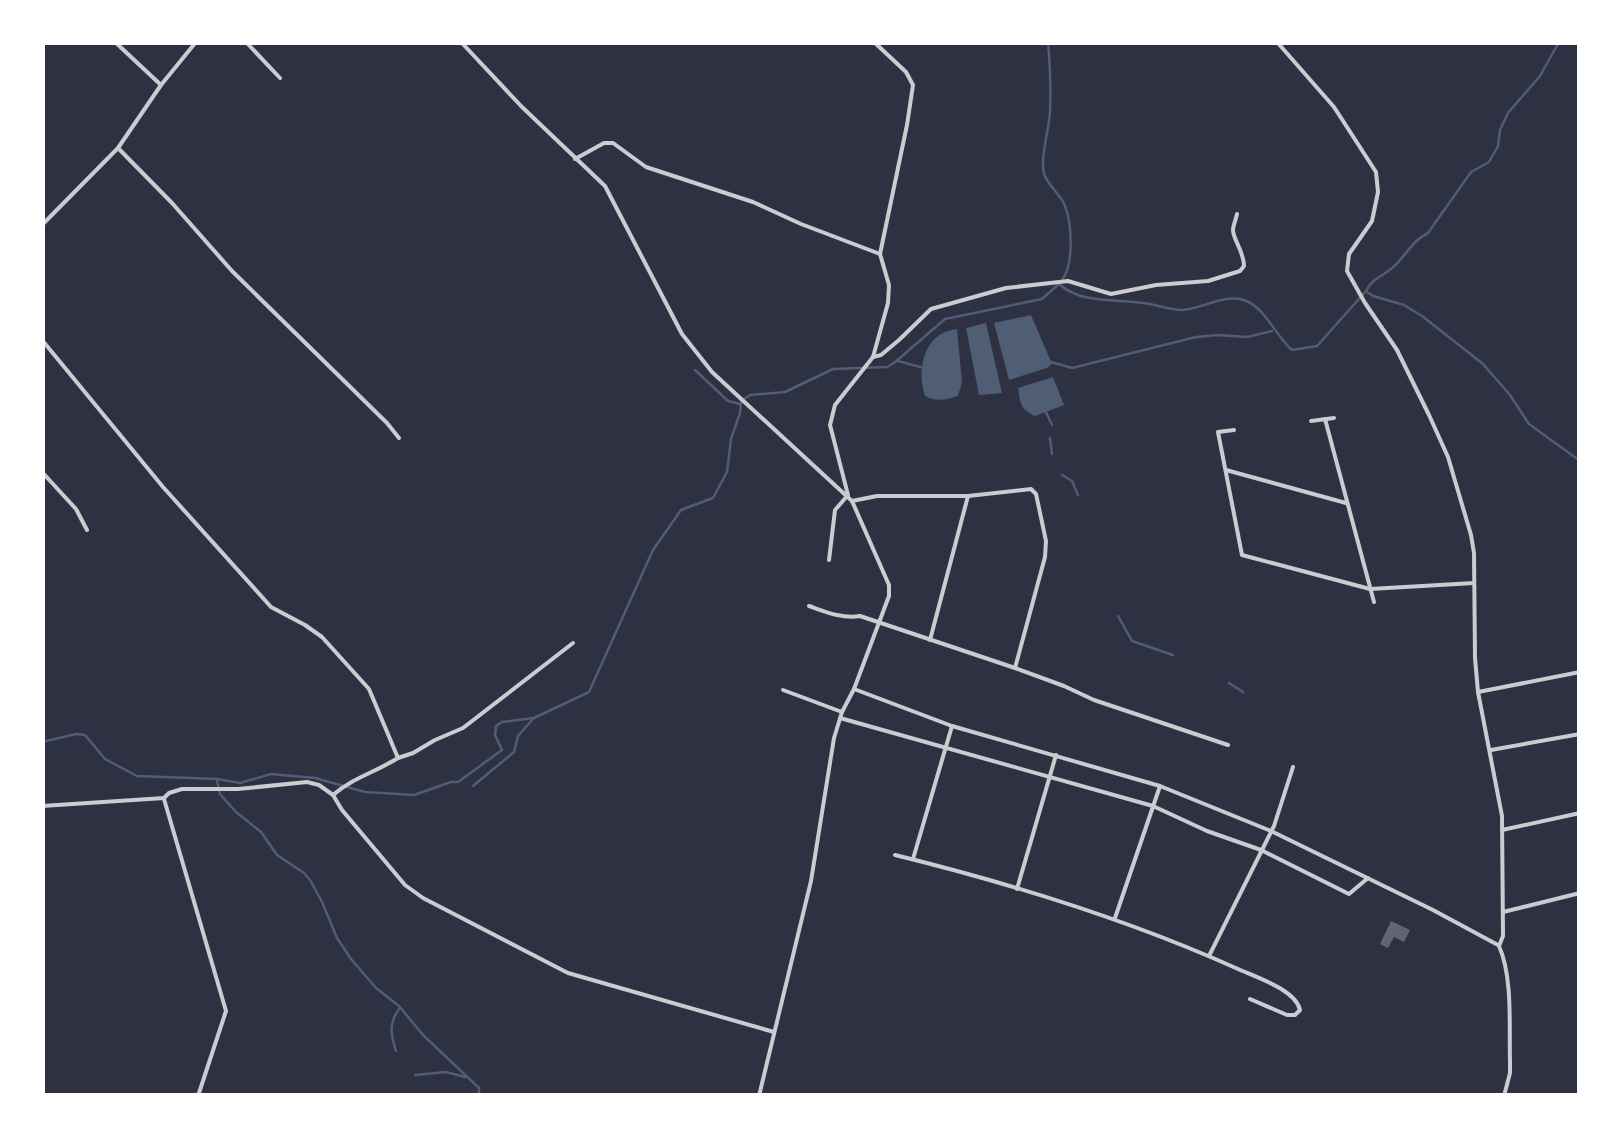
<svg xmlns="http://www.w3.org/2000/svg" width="1622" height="1138" viewBox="0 0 1622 1138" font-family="Manrope,sans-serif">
	<rect width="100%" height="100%" fill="#2d3142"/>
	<g fill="#4f5d75">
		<path d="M1031,315L1052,364L1047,368L1009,380L994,323Z"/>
		<path d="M986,323L1002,393L979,395L966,328Z"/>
		<path d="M957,329L962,382L958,396C946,400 936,402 925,396C916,369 924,332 957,329Z"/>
		<path d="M1053,377L1064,405L1035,416C1019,408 1021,404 1018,388Z"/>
	</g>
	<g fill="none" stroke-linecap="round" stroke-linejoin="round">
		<g stroke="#4f5d75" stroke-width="2.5">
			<path d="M1048,42C1050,65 1051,89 1050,112C1049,129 1040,159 1044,174C1049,187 1062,196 1065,206C1072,224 1074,265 1062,280"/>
			<path d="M1367,292L1373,296L1404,305L1422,316L1483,364L1510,395L1529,424L1580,461"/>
			<path d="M898,361L924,368"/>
			<path d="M1051,362L1072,368L1196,337L1218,335L1247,337L1272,331"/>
			<path d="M695,370L728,401L740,404"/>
			<path d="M1045,410L1052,425"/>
			<path d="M1050,438L1052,454"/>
			<path d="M1062,475L1072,481L1078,495"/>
			<path d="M1118,616L1132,641L1173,655"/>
			<path d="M1229,683L1243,692"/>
			<path d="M42,742L76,734L85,735L105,759L137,776L217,779L240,783L271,774L315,778L365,792L414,795L451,782H458L502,750L495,735L496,726L502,722L534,718L589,692L653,550L681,510L713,498L727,472L731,439L740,413L741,401L750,395L785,392L833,369L887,367L894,363L945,319L1042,299L1059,284C1081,304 1116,299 1143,303C1155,304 1169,310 1182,310C1202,309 1223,294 1244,300C1266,308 1274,334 1292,350L1317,346L1366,291C1372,279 1381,277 1391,269C1405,258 1411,241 1428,233L1471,172L1489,162L1498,146L1500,130L1508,113L1540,76L1559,42"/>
			<path d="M217,781L220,794L236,812L261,832L277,855L304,873L310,880L322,902L337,938L351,959L376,988L399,1006L423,1035L479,1088V1096"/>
			<path d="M473,786L514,752L518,736L533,719"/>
			<path d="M396,1051C391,1035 388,1022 400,1008"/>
			<path d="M415,1075L446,1072L465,1077"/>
		</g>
	</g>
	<path fill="#626471" d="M1391,921L1410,930L1404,942L1394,937L1388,948L1380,944Z"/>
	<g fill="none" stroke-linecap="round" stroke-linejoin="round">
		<g stroke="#caccd0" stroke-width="4">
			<path d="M115,42L161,85"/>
			<path d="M246,42L280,78"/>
			<path d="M461,42L522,107L605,186L682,334L712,372L852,501L889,585V596L854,689L842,712L834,738L811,881L759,1096"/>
			<path d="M1277,42L1334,107L1376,172L1378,192L1372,221L1349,254L1347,271L1365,303L1397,350L1429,415L1448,457L1471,535L1474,553L1475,658L1478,692L1502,816L1503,936L1499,946C1513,977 1509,1028 1510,1061V1073L1504,1096"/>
			<path d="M118,148L172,203L232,271L387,423L399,438"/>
			<path d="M575,159L604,143H613L646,167L753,202L801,224L880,254"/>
			<path d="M42,225L118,148L161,85L196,42"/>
			<path d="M42,340L163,487L271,607L305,625L322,637L369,689L398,758C376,772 352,778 333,795"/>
			<path d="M873,357L881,355L899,340L931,309L1006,288L1068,281L1111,294L1156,285L1208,281L1240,271L1244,266C1244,251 1232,238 1233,229C1234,223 1236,219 1237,214"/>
			<path d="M1325,419L1374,602"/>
			<path d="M1311,421L1334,418"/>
			<path d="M1234,430L1218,432L1242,555L1370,589L1474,583"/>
			<path d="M1226,470L1346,503"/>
			<path d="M42,472L76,509L87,530"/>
			<path d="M852,501L877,496H968L1031,489L1036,494L1046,541L1045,557L1015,668"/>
			<path d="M829,560L835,510L848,495L830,425L835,405L873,357L888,303L889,285L880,254L907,125L913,85L906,72L874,42"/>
			<path d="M809,606C826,612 842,619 860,616L1015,668L1064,686L1094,700L1228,745"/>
			<path d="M930,640L968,496"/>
			<path d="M854,689L952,726L1160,786L1271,831L1433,910L1498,945"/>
			<path d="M783,690L842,712"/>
			<path d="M1478,692L1580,672"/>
			<path d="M840,718L1153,806L1207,831L1261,850L1349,894L1368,878"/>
			<path d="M1491,750L1580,734"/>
			<path d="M398,758L413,753L435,740L463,728L573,643"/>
			<path d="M164,799L226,1011L198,1096"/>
			<path d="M42,806L164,798L169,793L182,789H238L307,782L319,785L333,795L342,810L405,885L423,898L568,973L774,1032"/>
			<path d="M1502,830L1580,813"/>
			<path d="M895,855C1013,884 1127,919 1238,969C1256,977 1296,990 1300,1010L1295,1015H1287L1250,999"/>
			<path d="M913,859L952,726"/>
			<path d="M1017,889L1056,755"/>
			<path d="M1503,912L1580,893"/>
			<path d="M1115,918L1160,786"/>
			<path d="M1209,956L1274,826L1293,767"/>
		</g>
	</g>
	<rect width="1622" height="1138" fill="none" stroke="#ffffff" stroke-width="90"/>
</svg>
